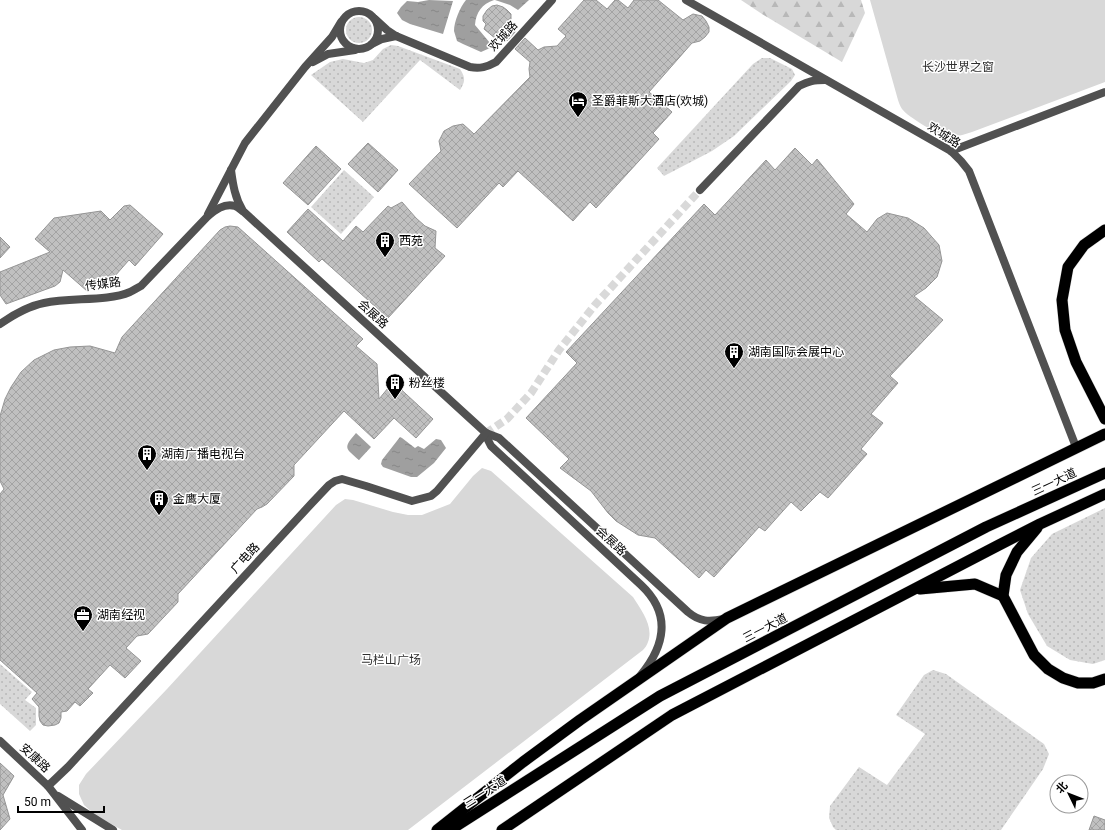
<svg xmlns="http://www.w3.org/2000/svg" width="1105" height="830" viewBox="0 0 1105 830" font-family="Roboto,'Noto Sans SC',sans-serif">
	<defs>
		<pattern id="grass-dots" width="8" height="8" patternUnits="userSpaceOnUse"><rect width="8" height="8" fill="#d8d8d8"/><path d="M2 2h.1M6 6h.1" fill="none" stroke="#b8b8b8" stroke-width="1.8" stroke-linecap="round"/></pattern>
		<pattern id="forest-firs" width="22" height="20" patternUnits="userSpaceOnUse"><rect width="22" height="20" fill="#d8d8d8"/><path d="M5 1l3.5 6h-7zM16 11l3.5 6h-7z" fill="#b8b8b8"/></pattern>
		<pattern id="water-ripples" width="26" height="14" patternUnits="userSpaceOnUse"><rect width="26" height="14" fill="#9f9f9f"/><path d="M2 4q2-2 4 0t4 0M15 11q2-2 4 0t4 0" fill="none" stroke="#878787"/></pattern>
		<pattern id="building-cross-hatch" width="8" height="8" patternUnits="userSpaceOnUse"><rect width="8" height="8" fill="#c0c0c0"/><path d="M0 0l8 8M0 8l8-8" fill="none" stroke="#a3a3a3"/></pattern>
	</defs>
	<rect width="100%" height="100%" fill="#fff"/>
	<g fill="url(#grass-dots)">
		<circle cx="359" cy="30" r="13"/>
		<path d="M391,45L398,46L460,69C466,78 465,82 460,90L420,60L363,122L311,75L330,62L343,59L364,63L373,60L383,49Z"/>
		<path d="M762,58H770L792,69L795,75L791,81L734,136L712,151L664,176L657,168L753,64Z"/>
		<path d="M344,170L374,197L341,234L311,207Z"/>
		<path d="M1105,508V660L1093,664L1070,660L1047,646L1028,614L1020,590L1031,558L1052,534Z"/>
		<path d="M0,664L32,692L25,700L36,708V725L30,731L0,704Z"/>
		<path d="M933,670L946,674L1044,744L1049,754L1043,769L1001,830H836L833,827L829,818L830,806L859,767L887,785L925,734L896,715L924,675Z"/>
	</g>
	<path fill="url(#forest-firs)" d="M741,0H861L865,13L842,62L762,14Z"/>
	<g fill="#d8d8d8">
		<path d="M870,0H1105V82L972,132C964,134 956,138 948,136C938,135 908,117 902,109C900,106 899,103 898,100Z"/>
		<path d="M482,468L491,471L633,597C641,610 654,626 648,642C647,645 645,648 643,650L408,830H122L95,815L84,805L79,794V785L86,774L167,689L336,505L345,499L353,500L393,512L408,515H422L450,504L473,476Z"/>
	</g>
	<g fill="url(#water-ripples)">
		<path d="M429,0L453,1L443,34L410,24L402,20L397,13L401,7L407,1L418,2Z"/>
		<path d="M466,0H494C482,4 476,12 475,25L490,43V48L481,52L463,44L457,41C456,38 455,34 454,31C454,22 460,7 466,0Z"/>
		<path d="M495,0H529L518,10L510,5Z"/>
		<path d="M356,433L371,447L359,460C345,448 343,448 356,433Z"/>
		<path d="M400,437L402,438L415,448L418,446L424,449L436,439L441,440L446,448L434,463L417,477H411L383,467L381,464L382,460Z"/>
	</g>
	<g fill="url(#building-cross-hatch)" stroke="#959595">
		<path d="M584,0H596L607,9L615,0H618L628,8L634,0H658L683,20L693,14L702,16L706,21L709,27V32L705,37L700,41L692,43L649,92L672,112L653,133L659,139L596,208L590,202L573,221L518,171L503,187L499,183L457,228L409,184L441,151L439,141L444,131L453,126L463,124L474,134L530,77L529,69L530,62L515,49L525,38L538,50L544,47L557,46L566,36L558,29Z"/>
		<path d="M497,5L503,7L507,10L511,14V19L508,24L516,31L507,41L499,34L496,39L484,29L486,24L483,21V16L487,10L492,6Z"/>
		<path d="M368,143L398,170L378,192L348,164Z"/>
		<path d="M316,146L341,169L308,205L283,183Z"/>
		<path d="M795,148L812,165L817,159L854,204L846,214L867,232L877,219L887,213L908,218L924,228L939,245L942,261L937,277L926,288L914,296L943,320L890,376L898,383L871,414L883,423L861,449L867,454L828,498L820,492L801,511L791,502L765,531L759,527L714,577L706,570L699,578L655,538L638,535L616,521L608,513L591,491L560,468L569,459L526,418L577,363L566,352L704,204L715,215L766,160L775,170Z"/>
		<path d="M402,202L416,218L425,226L436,231L435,248L445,256L388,318L322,259L319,262L287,232L308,209L343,241L356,226L363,232L388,206L391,208Z"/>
		<path d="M130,205L163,234L135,266L129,260L107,285L99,277L87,291L63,270L60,282L55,286L6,304L0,295V272L50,252L35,239L54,218L101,211L110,220L124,206Z"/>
		<path d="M230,226L238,227L363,339L356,346L377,364L379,399L393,382L433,419L416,438L394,418L374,439L344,411L294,465V476L267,504L262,507L257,509L178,594V602L148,634L137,636L126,648L141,661L125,678L110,665L88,689L93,693L80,706L75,702L67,711L61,712V718L59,723L55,725L48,726L43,725L40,721L39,716V707L32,699L37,693L0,660V494L4,489L0,481V416L5,399L11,387L21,372L34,360L54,350L70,347L90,346L115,353L122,337L220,230L225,227Z"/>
		<path d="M0,237L10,247L0,258Z"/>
		<path d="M0,763L14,776L3,795L10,819L0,830Z"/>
		<path d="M1094,816L1105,820V830H1089Z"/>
	</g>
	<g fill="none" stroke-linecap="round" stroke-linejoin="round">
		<path stroke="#d9d9d9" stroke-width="8" stroke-dasharray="8 4" stroke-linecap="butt" d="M486,433L507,419L531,393L559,350L595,305L700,190"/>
		<defs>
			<g id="trunk">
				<path d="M1105,230L1084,245L1068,267L1062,300L1065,330L1076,362L1105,419"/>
				<path d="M1037,528L1017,552L1006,575L1003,596L1034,655L1048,669L1063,678L1078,683H1093L1105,679"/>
				<path d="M920,589L975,584L1003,596"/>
				<path d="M437,830L523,762L580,720L727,618L1105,434"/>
				<path d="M450,830L660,696L986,527L1105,473"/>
				<path d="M502,830L672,715L999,545L1040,524L1105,494"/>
			</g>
		</defs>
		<use href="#trunk" stroke="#dbdbdb" stroke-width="12"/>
		<g stroke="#515151" stroke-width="8">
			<path d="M686,0L951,151L961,161L969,171L1076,447"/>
			<circle cx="359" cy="30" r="19"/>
			<path d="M375,19L387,30L396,36L470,67C480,69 487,67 496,62L552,0"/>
			<path d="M372,44L382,39L396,36"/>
			<path d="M313,62L328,54L355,50"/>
			<path d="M951,151L1105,92"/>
			<path d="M231,170C233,185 235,198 243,211"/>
			<path d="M700,190L799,86C809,81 814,80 825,80"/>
			<path d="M208,214L245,143L305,67L332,37L341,22"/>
			<path d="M0,324C13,315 29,306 44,303C71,297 106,302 130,292C134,290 137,288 141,286L207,217C215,210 224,203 235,206C238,207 241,210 244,212L486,433L499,438L688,612C700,622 709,622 724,619"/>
			<path d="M486,433L487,438L491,446L641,585C672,614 665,646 640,676"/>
			<path d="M0,741L48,786L82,830"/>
			<path d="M48,786L68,767L311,504L329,485L335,481L342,479L366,486L412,501L431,496L437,491L486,433"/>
			<path d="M58,796L113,830"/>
		</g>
		<use href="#trunk" stroke="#000" stroke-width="11"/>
	</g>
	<defs>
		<symbol id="hotel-pin" viewBox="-11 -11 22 30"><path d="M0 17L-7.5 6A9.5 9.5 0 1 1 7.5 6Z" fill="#000" stroke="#fff"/><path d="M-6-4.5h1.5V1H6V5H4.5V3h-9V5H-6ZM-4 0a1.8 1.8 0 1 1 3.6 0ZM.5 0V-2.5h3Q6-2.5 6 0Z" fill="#fff"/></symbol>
		<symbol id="building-pin" viewBox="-11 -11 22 30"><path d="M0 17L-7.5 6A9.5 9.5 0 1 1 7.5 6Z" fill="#000" stroke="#fff"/><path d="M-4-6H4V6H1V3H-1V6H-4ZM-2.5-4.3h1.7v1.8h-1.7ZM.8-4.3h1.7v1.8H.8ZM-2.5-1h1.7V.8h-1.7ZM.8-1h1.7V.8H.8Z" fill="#fff"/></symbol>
		<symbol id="office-pin" viewBox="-11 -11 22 30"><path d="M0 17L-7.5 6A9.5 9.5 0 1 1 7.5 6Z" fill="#000" stroke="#fff"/><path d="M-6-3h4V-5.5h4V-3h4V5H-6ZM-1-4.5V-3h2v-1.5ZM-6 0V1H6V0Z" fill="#fff"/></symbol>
	</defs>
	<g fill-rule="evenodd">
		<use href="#hotel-pin" x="567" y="90" width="22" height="30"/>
		<use href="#building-pin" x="374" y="230" width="22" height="30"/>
		<use href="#building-pin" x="723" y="341" width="22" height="30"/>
		<use href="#building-pin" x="384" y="372" width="22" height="30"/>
		<use href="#building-pin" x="136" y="443" width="22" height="30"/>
		<use href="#building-pin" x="148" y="488" width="22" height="30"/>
		<use href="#office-pin" x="72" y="604" width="22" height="30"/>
	</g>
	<g text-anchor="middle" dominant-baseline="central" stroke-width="3" stroke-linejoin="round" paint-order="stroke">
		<g font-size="12" fill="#000" stroke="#fff">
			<text transform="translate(503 36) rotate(-48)">欢城路</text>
			<text transform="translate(944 135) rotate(32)">欢城路</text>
			<text transform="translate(103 284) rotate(-8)">传媒路</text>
			<text transform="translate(373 314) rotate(42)">会展路</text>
			<text transform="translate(1054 482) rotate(-25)">三一大道</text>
			<text transform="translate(611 541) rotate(43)">会展路</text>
			<text transform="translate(245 558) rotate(-47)">广电路</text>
			<text transform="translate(765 628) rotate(-27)">三一大道</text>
			<text transform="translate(35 758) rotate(43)">安康路</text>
			<text transform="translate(485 792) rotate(-32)">三一大道</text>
		</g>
		<g font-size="12" fill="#2f2f2f" stroke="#fff">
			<text x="958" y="67">长沙世界之窗</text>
			<text x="391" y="660">马栏山广场</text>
		</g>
		<g font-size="12" fill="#000" stroke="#fff" text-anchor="start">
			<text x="592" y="101">圣爵菲斯大酒店(欢城)</text>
			<text x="399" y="241">西苑</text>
			<text x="748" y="352">湖南国际会展中心</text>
			<text x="409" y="383">粉丝楼</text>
			<text x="161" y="454">湖南广播电视台</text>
			<text x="173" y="499">金鹰大厦</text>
			<text x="97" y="615">湖南经视</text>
		</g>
	</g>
	<g transform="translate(1069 794) rotate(313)"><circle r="19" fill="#ffffff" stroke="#999999"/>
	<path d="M0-3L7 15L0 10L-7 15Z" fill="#000000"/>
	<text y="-6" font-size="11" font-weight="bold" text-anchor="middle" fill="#000000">北</text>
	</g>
	<path d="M18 806v6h86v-6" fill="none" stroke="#000000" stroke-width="2"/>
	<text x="24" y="806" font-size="12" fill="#000000" stroke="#ffffff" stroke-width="3" paint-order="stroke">50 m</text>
</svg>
